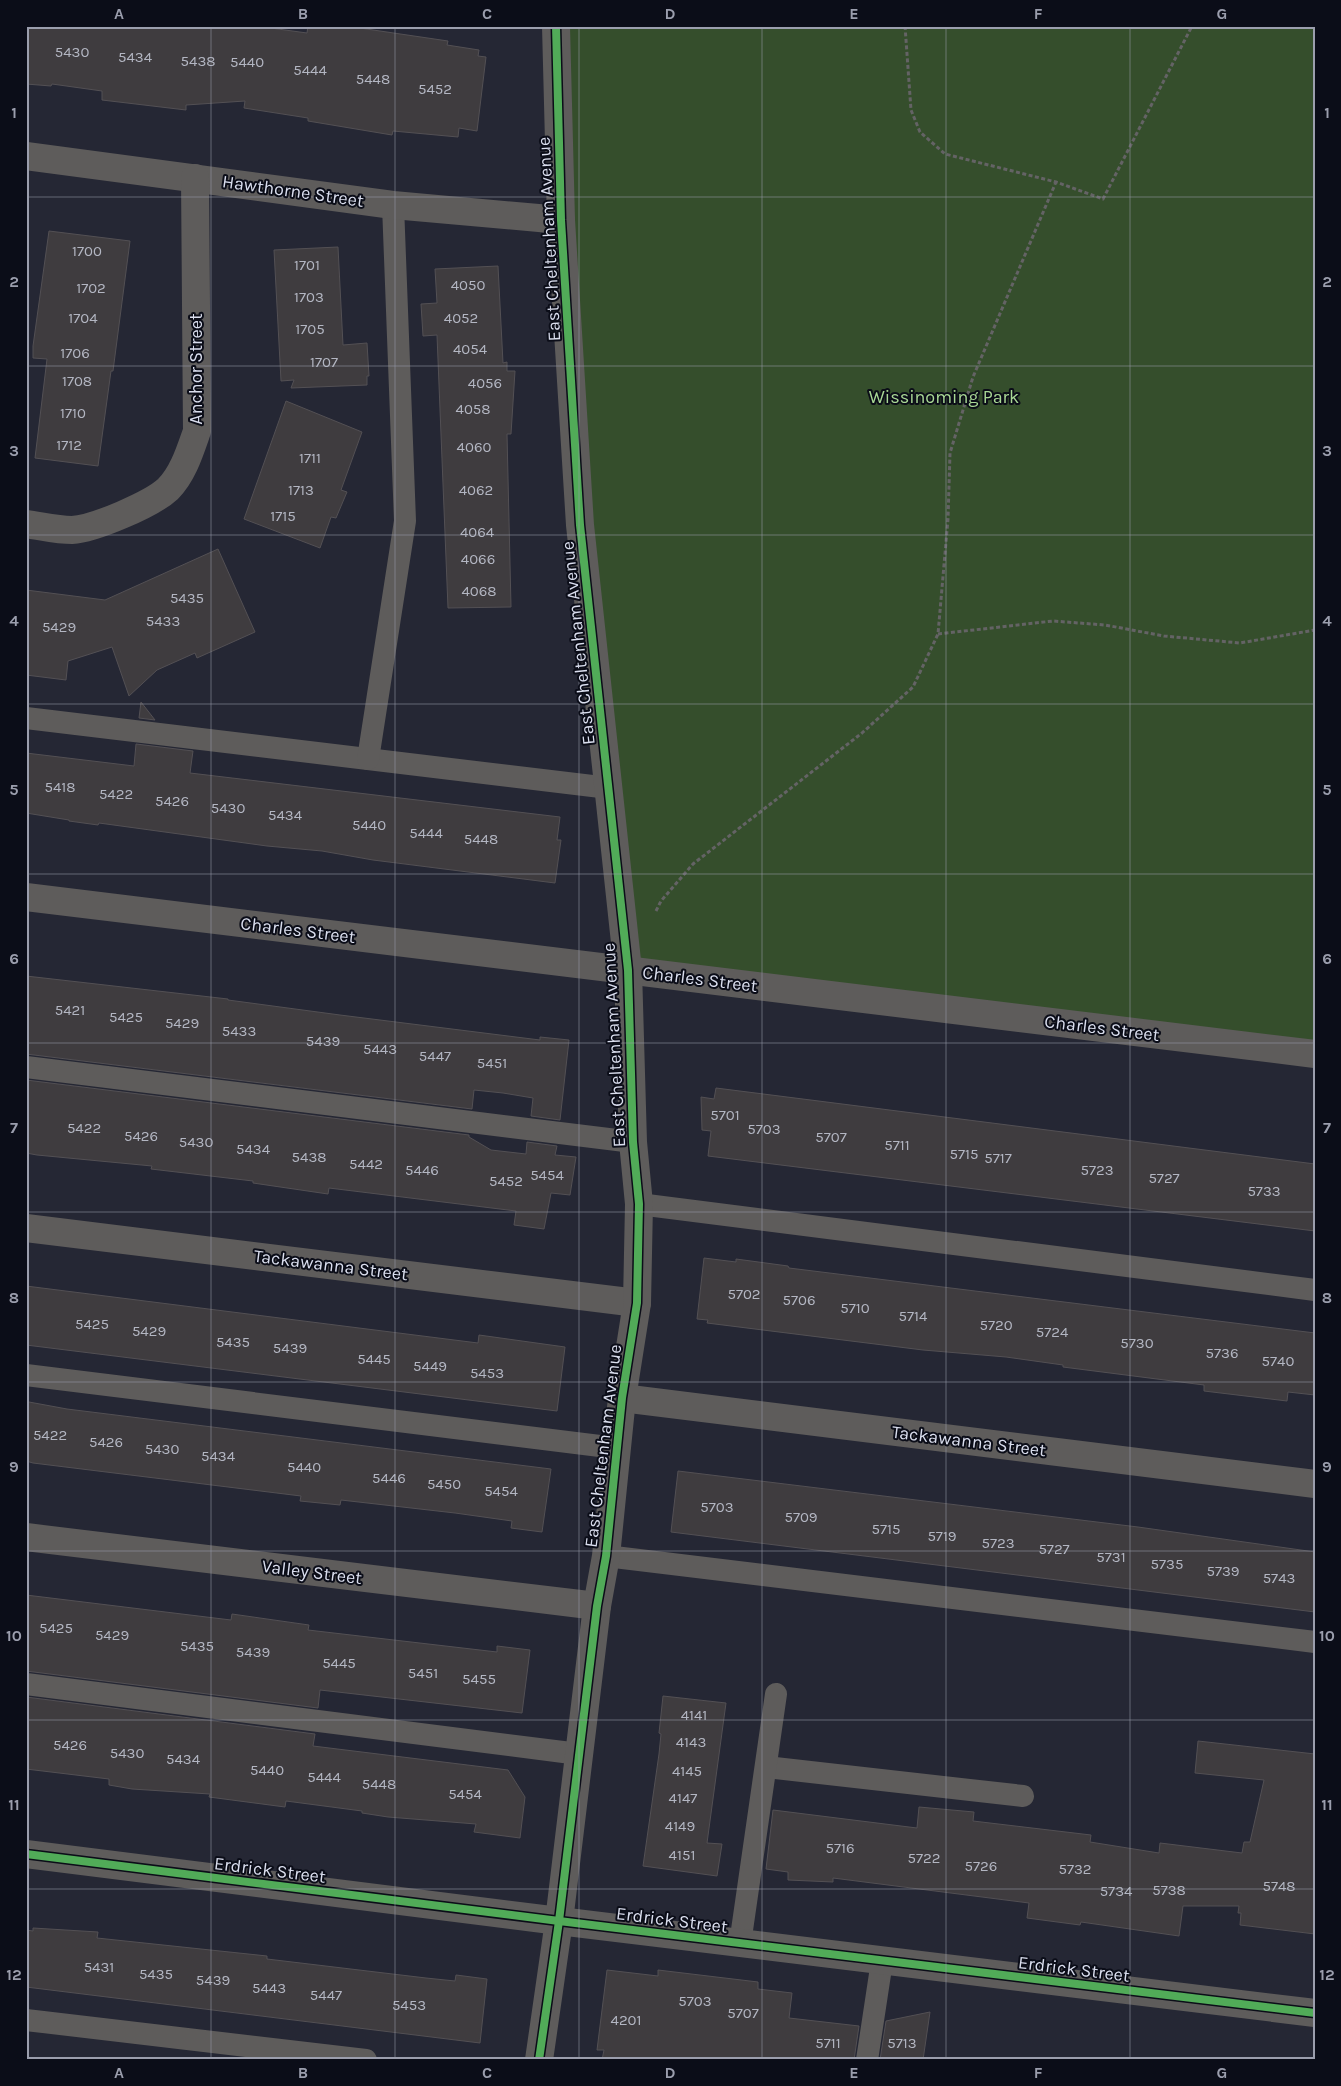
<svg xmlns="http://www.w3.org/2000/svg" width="1341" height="2086" viewBox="0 0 1341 2086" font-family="Karla,sans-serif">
	<rect width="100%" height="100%" fill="#252734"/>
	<path fill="#354e2c" d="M556,26H1315V1054L628,970L580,525Z"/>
	<g fill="#3f3c3f" stroke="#535054">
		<path d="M26,26H256L307,33L308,26H346L448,41L447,45L479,50L478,56L486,57L477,131L459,128L458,137L393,131L392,135L308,121V118L244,108L245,101L186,105V110L102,100V91L52,84L51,86L26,84Z"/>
		<path d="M49,231L130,241L113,371H111L98,466L35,458L47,359L33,358V346Z"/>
		<path d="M338,247L343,345L367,343L369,376H367V385L291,388L294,380L281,381L274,250Z"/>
		<path d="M498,266L503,363L507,362V371H515L511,434H507L511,607L448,608L437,335L423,336L421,304L437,303L435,269Z"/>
		<path d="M286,401L362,432L341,490L347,492L336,518L331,517L320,548L244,519Z"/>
		<path d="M218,549L255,632L197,658L195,653L157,670L129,696L112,647L68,661L66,680L26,675V590L105,600Z"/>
		<path d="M141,702L155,720L139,718Z"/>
		<path d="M136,744L193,751L190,773L560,817L557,840H561L555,883L373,860L322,851L267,846L99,823L98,825L69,821V820L26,813V753L134,766Z"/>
		<path d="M26,976L228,999V1000L340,1015L540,1040V1037L569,1040L560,1120L531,1116L533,1098L503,1093L474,1090L472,1109L26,1054Z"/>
		<path d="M26,1080L469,1135V1137L491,1150L526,1154L527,1142L557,1146L555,1155L576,1157L570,1195L551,1193L544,1229L514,1225L516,1211L329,1188L328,1194L253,1183V1181L151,1169L152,1166L37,1155L26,1153Z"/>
		<path d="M716,1088L1315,1164V1231L708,1156L711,1131L702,1130L701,1097L714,1099Z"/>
		<path d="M704,1258L736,1262V1259L788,1266L789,1268L1315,1333V1395L1288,1392L1287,1401L1204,1391V1385L1063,1367V1365L1006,1357L923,1350L707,1323L708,1320L697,1319Z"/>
		<path d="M26,1286L478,1343L479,1335L565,1347L557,1411L26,1345Z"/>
		<path d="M29,1402L67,1409L551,1469L542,1532L511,1528L512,1521L455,1513L341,1500L340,1505L300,1501L301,1496L33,1463L26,1461V1403Z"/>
		<path d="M678,1471L1138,1527L1315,1552V1612L671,1532Z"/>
		<path d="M26,1595L231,1620L232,1614L309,1625L308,1630L497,1652V1646L530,1650L522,1713L320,1690L318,1708L26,1671Z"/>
		<path d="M663,1696L726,1703L707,1843L722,1844L717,1876L643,1866L659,1754L661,1734L659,1733Z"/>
		<path d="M26,1697L315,1734L313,1746L508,1770L525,1797L520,1838L474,1832L476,1824L388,1817L362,1813V1811L286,1801L285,1807L209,1797L210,1794L132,1789L109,1785V1779L26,1769Z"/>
		<path d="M1198,1741L1315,1754V1934L1240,1925L1241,1913H1238L1239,1906H1183L1179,1936L1081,1922L1080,1925L1027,1918L1029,1903L833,1878V1882L788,1880V1872L766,1869L773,1810L917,1828L919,1807L974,1812L973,1821L1091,1835L1090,1842L1159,1853L1160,1843L1242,1853L1244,1842H1250L1264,1780L1195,1773Z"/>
		<path d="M33,1928L98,1932L97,1938L267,1956V1959L426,1978L455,1981L456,1975L487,1979L480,2043L26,1987V1930L33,1931Z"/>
		<path d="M607,1970L658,1976V1970L758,1982V1989L792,1993L789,2018L859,2026L854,2060H602L604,2050H597Z"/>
		<path d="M930,2012L923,2060H880L886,2021Z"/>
	</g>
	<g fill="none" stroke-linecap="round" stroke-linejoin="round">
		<g stroke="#646365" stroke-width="3" stroke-dasharray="4 2.5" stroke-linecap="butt">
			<path d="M905,26L911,110L920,132L945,154L1056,182L1103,199L1192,26"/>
			<path d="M938,634L1053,621L1105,625L1164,636L1240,643L1315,630"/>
			<path d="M656,911L661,901L693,864L862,733L913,687L938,634L948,519L950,453L973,377L1056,182"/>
		</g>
		<g stroke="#5e5c5b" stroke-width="22">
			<path d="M26,718L609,788"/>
			<path d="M368,759L405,521L393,205"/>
			<path d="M26,1067L633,1142"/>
			<path d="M639,1204L1315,1290"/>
			<path d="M26,1375L616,1448"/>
			<path d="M606,1556L1315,1642"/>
			<path d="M26,1684L579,1754"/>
			<path d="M766,1767L1023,1796"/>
			<path d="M740,1944L776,1694"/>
			<path d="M26,2020L366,2060"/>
			<path d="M867,2060L882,1961"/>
		</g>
		<g stroke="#5e5c5b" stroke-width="28">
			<path d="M26,156L393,205L561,220"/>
			<path d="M26,524C41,526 57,530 72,530C94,529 152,504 168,489C183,474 190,451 197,431L195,178"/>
			<path d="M26,897L1315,1054"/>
			<path d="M26,1228L637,1303L622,1398L606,1556L597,1606L559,1921L539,2060"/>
			<path d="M622,1398L1315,1484"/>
			<path d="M26,1537L597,1606"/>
			<path d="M26,1854L559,1921L1315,2013"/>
		</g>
		<path stroke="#5e5c5b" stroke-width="28" d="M556,26L561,220L580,525L628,970L633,1142L639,1204L637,1303"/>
		<defs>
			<g id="cycleway">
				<path d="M26,1854L559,1921L1315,2013"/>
				<path d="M539,2060L559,1921L597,1606L606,1556L622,1398L637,1303L639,1204L633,1142L628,970L580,525L561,220L556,26"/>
			</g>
		</defs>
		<use href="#cycleway" stroke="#0b0d18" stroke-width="11"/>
		<use href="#cycleway" stroke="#51ab58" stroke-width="8"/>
	</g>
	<path fill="none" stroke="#9b9ead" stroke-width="1" stroke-opacity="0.55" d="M211,26V2060M395,26V2060M579,26V2060M762,26V2060M946,26V2060M1130,26V2060M26,197H1315M26,366H1315M26,535H1315M26,704H1315M26,874H1315M26,1043H1315M26,1212H1315M26,1382H1315M26,1551H1315M26,1720H1315M26,1889H1315"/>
	<g text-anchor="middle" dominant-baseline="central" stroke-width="4" stroke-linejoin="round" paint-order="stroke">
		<g font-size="15" fill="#b3b6c2">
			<text x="72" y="52">5430</text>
			<text x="135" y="57">5434</text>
			<text x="198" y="61">5438</text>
			<text x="247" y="62">5440</text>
			<text x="310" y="70">5444</text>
			<text x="373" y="79">5448</text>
			<text x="435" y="89">5452</text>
			<text x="87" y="251">1700</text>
			<text x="307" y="265">1701</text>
			<text x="468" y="285">4050</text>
			<text x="91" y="288">1702</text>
			<text x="309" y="297">1703</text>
			<text x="83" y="318">1704</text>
			<text x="461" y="318">4052</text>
			<text x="310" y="329">1705</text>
			<text x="470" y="349">4054</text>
			<text x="75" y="353">1706</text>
			<text x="324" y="362">1707</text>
			<text x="77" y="381">1708</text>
			<text x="485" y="383">4056</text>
			<text x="473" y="409">4058</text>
			<text x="73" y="413">1710</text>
			<text x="69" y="445">1712</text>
			<text x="474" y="447">4060</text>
			<text x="310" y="458">1711</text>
			<text x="301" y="490">1713</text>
			<text x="476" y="490">4062</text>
			<text x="283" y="516">1715</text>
			<text x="477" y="532">4064</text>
			<text x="478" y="559">4066</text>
			<text x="479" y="591">4068</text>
			<text x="187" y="598">5435</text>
			<text x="163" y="621">5433</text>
			<text x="59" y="627">5429</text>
			<text x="60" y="787">5418</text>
			<text x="116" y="794">5422</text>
			<text x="172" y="801">5426</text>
			<text x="228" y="808">5430</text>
			<text x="285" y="815">5434</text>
			<text x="369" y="825">5440</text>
			<text x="426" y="833">5444</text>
			<text x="481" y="839">5448</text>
			<text x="70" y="1010">5421</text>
			<text x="126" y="1017">5425</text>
			<text x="182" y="1023">5429</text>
			<text x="239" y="1031">5433</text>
			<text x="323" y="1041">5439</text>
			<text x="380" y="1049">5443</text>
			<text x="435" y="1056">5447</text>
			<text x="492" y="1063">5451</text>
			<text x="725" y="1115">5701</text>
			<text x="84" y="1128">5422</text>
			<text x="764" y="1129">5703</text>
			<text x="141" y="1136">5426</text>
			<text x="831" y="1137">5707</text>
			<text x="196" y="1142">5430</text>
			<text x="897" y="1145">5711</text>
			<text x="253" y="1149">5434</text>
			<text x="964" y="1154">5715</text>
			<text x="309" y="1157">5438</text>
			<text x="998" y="1158">5717</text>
			<text x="366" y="1164">5442</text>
			<text x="422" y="1170">5446</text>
			<text x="1097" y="1170">5723</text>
			<text x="547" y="1175">5454</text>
			<text x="1164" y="1178">5727</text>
			<text x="506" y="1181">5452</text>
			<text x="1264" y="1191">5733</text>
			<text x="744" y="1294">5702</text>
			<text x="799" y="1300">5706</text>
			<text x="855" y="1308">5710</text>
			<text x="913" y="1316">5714</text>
			<text x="92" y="1324">5425</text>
			<text x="996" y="1325">5720</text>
			<text x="149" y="1331">5429</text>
			<text x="1052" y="1332">5724</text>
			<text x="233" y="1342">5435</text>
			<text x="1137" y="1343">5730</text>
			<text x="290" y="1348">5439</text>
			<text x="1222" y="1353">5736</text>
			<text x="374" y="1359">5445</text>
			<text x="1278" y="1361">5740</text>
			<text x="430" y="1366">5449</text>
			<text x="487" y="1373">5453</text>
			<text x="50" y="1435">5422</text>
			<text x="106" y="1442">5426</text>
			<text x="162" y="1449">5430</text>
			<text x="218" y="1456">5434</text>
			<text x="304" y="1467">5440</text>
			<text x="389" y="1478">5446</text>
			<text x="444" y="1484">5450</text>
			<text x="501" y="1491">5454</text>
			<text x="717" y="1507">5703</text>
			<text x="801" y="1517">5709</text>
			<text x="886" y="1529">5715</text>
			<text x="942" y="1536">5719</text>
			<text x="998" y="1543">5723</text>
			<text x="1054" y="1549">5727</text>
			<text x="1111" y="1557">5731</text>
			<text x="1167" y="1564">5735</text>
			<text x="1223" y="1571">5739</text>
			<text x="1279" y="1578">5743</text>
			<text x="56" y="1628">5425</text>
			<text x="112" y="1635">5429</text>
			<text x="197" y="1646">5435</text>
			<text x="253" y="1652">5439</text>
			<text x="339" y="1663">5445</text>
			<text x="423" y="1673">5451</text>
			<text x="479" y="1679">5455</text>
			<text x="694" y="1715">4141</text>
			<text x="691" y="1742">4143</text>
			<text x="70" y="1745">5426</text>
			<text x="127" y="1753">5430</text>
			<text x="183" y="1759">5434</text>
			<text x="267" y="1770">5440</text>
			<text x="687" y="1771">4145</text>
			<text x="324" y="1777">5444</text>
			<text x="379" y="1784">5448</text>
			<text x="465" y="1794">5454</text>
			<text x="683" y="1798">4147</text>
			<text x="680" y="1826">4149</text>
			<text x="840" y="1848">5716</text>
			<text x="682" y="1855">4151</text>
			<text x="924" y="1858">5722</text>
			<text x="981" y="1866">5726</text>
			<text x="1075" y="1869">5732</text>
			<text x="1279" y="1886">5748</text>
			<text x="1169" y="1890">5738</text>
			<text x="1116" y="1891">5734</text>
			<text x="99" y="1967">5431</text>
			<text x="156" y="1974">5435</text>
			<text x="213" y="1980">5439</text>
			<text x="269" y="1988">5443</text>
			<text x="326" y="1995">5447</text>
			<text x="695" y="2001">5703</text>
			<text x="409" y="2005">5453</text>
			<text x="743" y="2013">5707</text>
			<text x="626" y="2020">4201</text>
			<text x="828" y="2043">5711</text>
			<text x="902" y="2043">5713</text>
		</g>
		<g font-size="18" fill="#dadeee" stroke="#0b0d18">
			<text transform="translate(293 191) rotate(8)">Hawthorne Street</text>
			<text transform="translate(549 239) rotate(-93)">East Cheltenham Avenue</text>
			<text transform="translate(196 369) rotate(-90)">Anchor Street</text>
			<text transform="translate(578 643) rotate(-96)">East Cheltenham Avenue</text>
			<text transform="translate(298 930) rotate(7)">Charles Street</text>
			<text transform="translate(700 979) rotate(7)">Charles Street</text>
			<text transform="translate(1102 1028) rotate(7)">Charles Street</text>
			<text transform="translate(614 1045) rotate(-93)">East Cheltenham Avenue</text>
			<text transform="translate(331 1265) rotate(7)">Tackawanna Street</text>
			<text transform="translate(969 1441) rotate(7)">Tackawanna Street</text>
			<text transform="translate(603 1446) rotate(-83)">East Cheltenham Avenue</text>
			<text transform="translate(312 1572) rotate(7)">Valley Street</text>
			<text transform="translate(270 1870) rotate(7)">Erdrick Street</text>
			<text transform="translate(672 1920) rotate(7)">Erdrick Street</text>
			<text transform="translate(1074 1969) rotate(7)">Erdrick Street</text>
		</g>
		<g font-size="18" fill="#a9d895" stroke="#0b0d18">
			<text x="944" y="397">Wissinoming Park</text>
		</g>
	</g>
	<rect width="1341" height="2086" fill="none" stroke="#0b0d18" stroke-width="55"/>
	<rect x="28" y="28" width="1286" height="2030" fill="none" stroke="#9b9ead" stroke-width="2"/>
	<g font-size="16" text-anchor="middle" font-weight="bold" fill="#9b9ead">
		<text x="119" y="19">A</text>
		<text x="303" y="19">B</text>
		<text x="487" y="19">C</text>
		<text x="670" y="19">D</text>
		<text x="854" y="19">E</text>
		<text x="1038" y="19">F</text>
		<text x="1222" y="19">G</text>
		<text x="14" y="118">1</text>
		<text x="1327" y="118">1</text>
		<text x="14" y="287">2</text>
		<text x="1327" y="287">2</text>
		<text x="14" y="456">3</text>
		<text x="1327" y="456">3</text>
		<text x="14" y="626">4</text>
		<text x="1327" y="626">4</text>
		<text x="14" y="795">5</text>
		<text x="1327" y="795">5</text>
		<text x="14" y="964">6</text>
		<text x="1327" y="964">6</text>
		<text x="14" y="1133">7</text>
		<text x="1327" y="1133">7</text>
		<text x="14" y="1303">8</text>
		<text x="1327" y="1303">8</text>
		<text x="14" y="1472">9</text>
		<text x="1327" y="1472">9</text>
		<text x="14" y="1641">10</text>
		<text x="1327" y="1641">10</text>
		<text x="14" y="1810">11</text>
		<text x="1327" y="1810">11</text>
		<text x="14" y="1980">12</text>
		<text x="1327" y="1980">12</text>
		<text x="119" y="2078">A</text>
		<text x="303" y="2078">B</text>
		<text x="487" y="2078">C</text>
		<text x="670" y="2078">D</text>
		<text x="854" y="2078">E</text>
		<text x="1038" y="2078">F</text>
		<text x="1222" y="2078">G</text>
	</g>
</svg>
